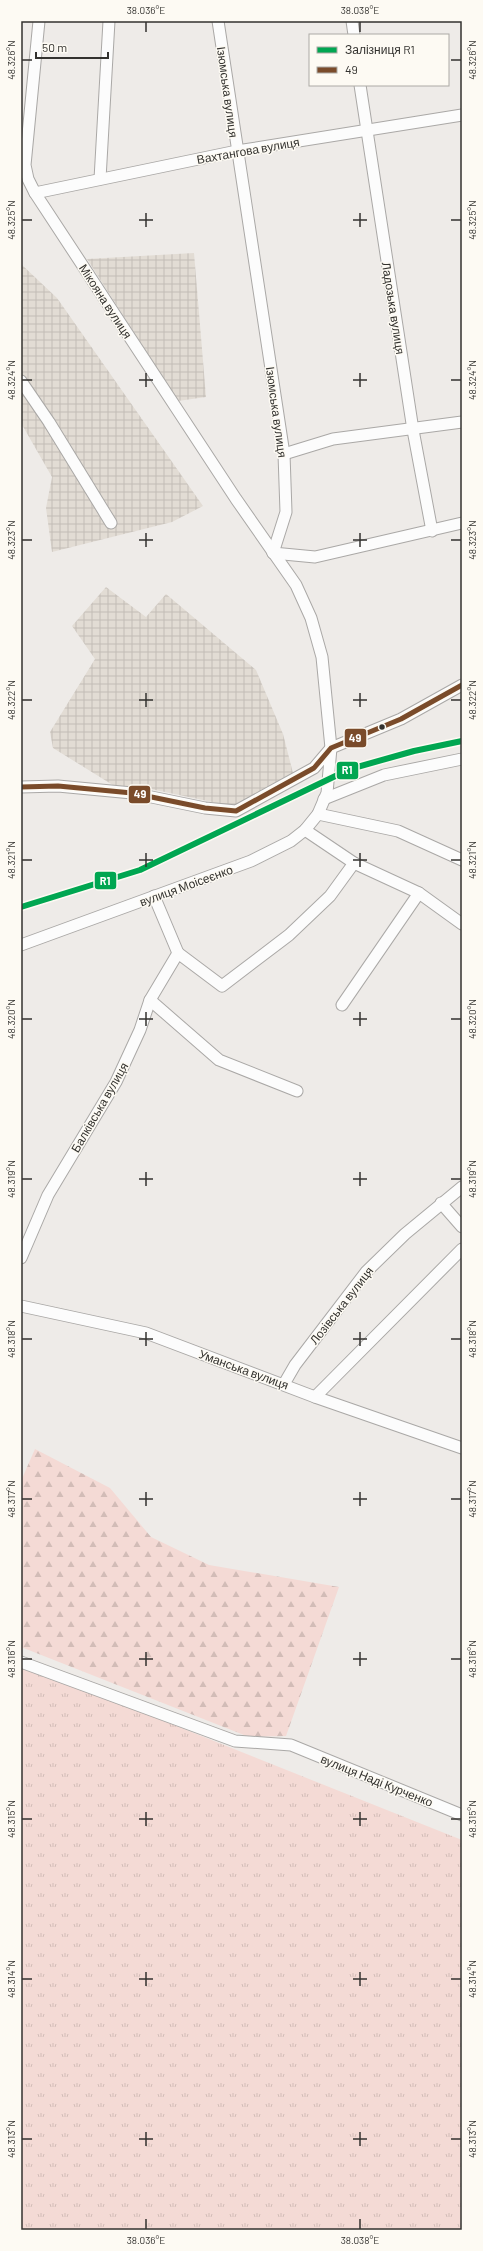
<svg xmlns="http://www.w3.org/2000/svg" width="483" height="2251" viewBox="0 0 483 2251" font-family="Barlow,sans-serif">
	<defs>
		<pattern id="industrial-grid" width="8" height="8" patternUnits="userSpaceOnUse"><rect width="8" height="8" fill="#e2dcd4"/><path d="M0 4h8M4 0v8" fill="none" stroke="#c2bdb6"/></pattern>
		<pattern id="forest-firs" width="22" height="20" patternUnits="userSpaceOnUse"><rect width="22" height="20" fill="#f4dad5"/><path d="M5 1l3.5 6h-7zM16 11l3.5 6h-7z" fill="#d2bcb7"/></pattern>
		<pattern id="park-tufts" width="24" height="20" patternUnits="userSpaceOnUse"><rect width="24" height="20" fill="#f4dad5"/><path d="M3 7l-1-3M5 7V3M7 7l1-3M15 17l-1-3M17 17v-4M19 17l1-3" fill="none" stroke="#d2bcb7"/></pattern>
	</defs>
	<rect width="100%" height="100%" fill="#eeebe8"/>
	<g fill="url(#industrial-grid)">
		<path d="M194,253L206,397L178,401L87,259Z"/>
		<path d="M21,264L57,298L203,506L172,522L52,552L46,508L52,477L21,423Z"/>
		<path d="M106,587L146,617L166,594L256,670L283,734L293,773L236,807L141,787H116L53,748L50,732L95,659L72,626Z"/>
	</g>
	<path fill="url(#forest-firs)" d="M35,1449L110,1488L151,1537L209,1565L339,1587L286,1736L249,1737L21,1647V1481Z"/>
	<path fill="url(#park-tufts)" d="M21,1664L462,1840V2230H21Z"/>
	<g fill="none" stroke-linecap="round" stroke-linejoin="round">
		<defs>
			<g id="minor">
				<path d="M218,21L284,454L286,512L273,553"/>
				<path d="M352,21L354,35"/>
				<path d="M360,85L413,430L432,531"/>
				<path d="M100,179L109,21"/>
				<path d="M35,193L237,151L462,115"/>
				<path d="M21,381L49,422L111,523"/>
				<path d="M284,454L333,439L462,422"/>
				<path d="M273,553L315,557L462,523"/>
				<path d="M21,787L58,786L132,793L205,808L236,811L314,768L331,748L401,719L462,685"/>
				<path d="M324,799L384,775L462,759"/>
				<path d="M318,814L398,831L462,860"/>
				<path d="M305,830L354,863L419,893L462,924"/>
				<path d="M154,896L178,953"/>
				<path d="M21,945L251,861L291,841L305,830L318,814L327,793L331,748L322,657L311,618L296,585L236,499L35,193L28,179L25,165L39,21"/>
				<path d="M150,1000L219,1060L297,1091"/>
				<path d="M342,1005L419,893"/>
				<path d="M441,1203L462,1227"/>
				<path d="M21,1258L48,1195L116,1082L140,1030L150,1000L178,953L222,986L289,935L330,896L354,863"/>
				<path d="M21,1306L146,1333L315,1397L462,1448"/>
				<path d="M284,1384L295,1365L366,1272L405,1234L462,1187"/>
				<path d="M315,1397L462,1249"/>
				<path d="M21,1662L235,1741L291,1745L462,1815"/>
			</g>
		</defs>
		<use href="#minor" stroke="#aaa8a6" stroke-width="13"/>
		<use href="#minor" stroke="#fcfcfc" stroke-width="11"/>
		<defs>
			<path id="bus-1" d="M21,787L58,786L132,793L205,808L236,811L314,768L331,748L401,719L462,685"/>
		</defs>
		<use href="#bus-1" stroke="#fdfaf3" stroke-width="8"/>
		<use href="#bus-1" stroke="#7a4b2a" stroke-width="5"/>
		<defs>
			<path id="rail-1" d="M21,907L140,870L350,769L414,751L462,741"/>
		</defs>
		<use href="#rail-1" stroke="#fdfaf3" stroke-width="9"/>
		<use href="#rail-1" stroke="#00a651" stroke-width="6"/>
	</g>
	<path fill="none" stroke="#33322f" stroke-width="1.5" d="M146,22V32M360,22V32M22,60H32M451,60H461M146,213V227M360,213V227M22,220H32M139,220H153M353,220H367M451,220H461M146,373V387M360,373V387M22,380H32M139,380H153M353,380H367M451,380H461M146,533V547M360,533V547M22,540H32M139,540H153M353,540H367M451,540H461M146,693V707M360,693V707M22,700H32M139,700H153M353,700H367M451,700H461M146,853V867M360,853V867M22,860H32M139,860H153M353,860H367M451,860H461M146,1012V1026M360,1012V1026M22,1019H32M139,1019H153M353,1019H367M451,1019H461M146,1172V1186M360,1172V1186M22,1179H32M139,1179H153M353,1179H367M451,1179H461M146,1332V1346M360,1332V1346M22,1339H32M139,1339H153M353,1339H367M451,1339H461M146,1492V1506M360,1492V1506M22,1499H32M139,1499H153M353,1499H367M451,1499H461M146,1652V1666M360,1652V1666M22,1659H32M139,1659H153M353,1659H367M451,1659H461M146,1812V1826M360,1812V1826M22,1819H32M139,1819H153M353,1819H367M451,1819H461M146,1972V1986M360,1972V1986M22,1979H32M139,1979H153M353,1979H367M451,1979H461M146,2132V2146M360,2132V2146M22,2139H32M139,2139H153M353,2139H367M451,2139H461M146,2219V2229M360,2219V2229"/>
	<circle fill="#33322f" stroke="#fdfaf3" stroke-width="1.5" cx="382" cy="727" r="3.5"/>
	<g text-anchor="middle" dominant-baseline="central" stroke-width="3" stroke-linejoin="round" paint-order="stroke">
		<g font-size="12" fill="#33322f" stroke="#fdfaf3">
			<text transform="translate(228 92) rotate(82)">Ізюмська вулиця</text>
			<text transform="translate(248 150) rotate(-10)">Вахтангова вулиця</text>
			<text transform="translate(106 301) rotate(57)">Мікояна вулиця</text>
			<text transform="translate(394 308) rotate(81)">Ладозька вулиця</text>
			<text transform="translate(277 412) rotate(82)">Ізюмська вулиця</text>
			<text transform="translate(186 885) rotate(-20)">вулиця Моісеєнко</text>
			<text transform="translate(99 1107) rotate(-60)">Балківська вулиця</text>
			<text transform="translate(341 1305) rotate(-52)">Лозівська вулиця</text>
			<text transform="translate(244 1369) rotate(20)">Уманська вулиця</text>
			<text transform="translate(377 1780) rotate(22)">вулиця Наді Курченко</text>
		</g>
	</g>
	<g stroke="#fdfaf3" stroke-width="1.5">
		<rect x="344" y="728" width="23" height="20" rx="4" fill="#7a4b2a"/>
		<rect x="336" y="761" width="23" height="19" rx="4" fill="#00a651"/>
		<rect x="128" y="785" width="23" height="19" rx="4" fill="#7a4b2a"/>
		<rect x="94" y="871" width="23" height="19" rx="4" fill="#00a651"/>
	</g>
	<g font-size="11" text-anchor="middle" font-weight="bold" fill="#fff">
		<text x="355" y="742">49</text>
		<text x="347" y="774">R1</text>
		<text x="140" y="798">49</text>
		<text x="105" y="885">R1</text>
	</g>
	<rect width="483" height="2251" fill="none" stroke="#fdfaf3" stroke-width="44"/>
	<rect x="309" y="34" width="140" height="52" fill="#fdfaf3" stroke="#acaaa5"/>
	<rect x="317" y="47" width="20" height="6" fill="#00a651" stroke="#acaaa5"/>
	<text x="345" y="54" font-size="12" fill="#33322f">Залізниця R1</text>
	<rect x="317" y="67" width="20" height="6" fill="#7a4b2a" stroke="#acaaa5"/>
	<text x="345" y="74" font-size="12" fill="#33322f">49</text>
	<path d="M36 52v6h72v-6" fill="none" stroke="#33322f" stroke-width="2"/>
	<text x="42" y="52" font-size="12" fill="#33322f" stroke="#fdfaf3" stroke-width="3" paint-order="stroke">50 m</text>
	<rect x="22" y="22" width="439" height="2207" fill="none" stroke="#33322f" stroke-width="1.5"/>
	<g font-size="10" text-anchor="middle" fill="#33322f">
		<text x="146" y="14">38.036°E</text>
		<text x="360" y="14">38.038°E</text>
		<text transform="translate(11 60) rotate(-90)" y="4">48.326°N</text>
		<text transform="translate(472 60) rotate(-90)" y="4">48.326°N</text>
		<text transform="translate(11 220) rotate(-90)" y="4">48.325°N</text>
		<text transform="translate(472 220) rotate(-90)" y="4">48.325°N</text>
		<text transform="translate(11 380) rotate(-90)" y="4">48.324°N</text>
		<text transform="translate(472 380) rotate(-90)" y="4">48.324°N</text>
		<text transform="translate(11 540) rotate(-90)" y="4">48.323°N</text>
		<text transform="translate(472 540) rotate(-90)" y="4">48.323°N</text>
		<text transform="translate(11 700) rotate(-90)" y="4">48.322°N</text>
		<text transform="translate(472 700) rotate(-90)" y="4">48.322°N</text>
		<text transform="translate(11 860) rotate(-90)" y="4">48.321°N</text>
		<text transform="translate(472 860) rotate(-90)" y="4">48.321°N</text>
		<text transform="translate(11 1019) rotate(-90)" y="4">48.320°N</text>
		<text transform="translate(472 1019) rotate(-90)" y="4">48.320°N</text>
		<text transform="translate(11 1179) rotate(-90)" y="4">48.319°N</text>
		<text transform="translate(472 1179) rotate(-90)" y="4">48.319°N</text>
		<text transform="translate(11 1339) rotate(-90)" y="4">48.318°N</text>
		<text transform="translate(472 1339) rotate(-90)" y="4">48.318°N</text>
		<text transform="translate(11 1499) rotate(-90)" y="4">48.317°N</text>
		<text transform="translate(472 1499) rotate(-90)" y="4">48.317°N</text>
		<text transform="translate(11 1659) rotate(-90)" y="4">48.316°N</text>
		<text transform="translate(472 1659) rotate(-90)" y="4">48.316°N</text>
		<text transform="translate(11 1819) rotate(-90)" y="4">48.315°N</text>
		<text transform="translate(472 1819) rotate(-90)" y="4">48.315°N</text>
		<text transform="translate(11 1979) rotate(-90)" y="4">48.314°N</text>
		<text transform="translate(472 1979) rotate(-90)" y="4">48.314°N</text>
		<text transform="translate(11 2139) rotate(-90)" y="4">48.313°N</text>
		<text transform="translate(472 2139) rotate(-90)" y="4">48.313°N</text>
		<text x="146" y="2244">38.036°E</text>
		<text x="360" y="2244">38.038°E</text>
	</g>
</svg>
